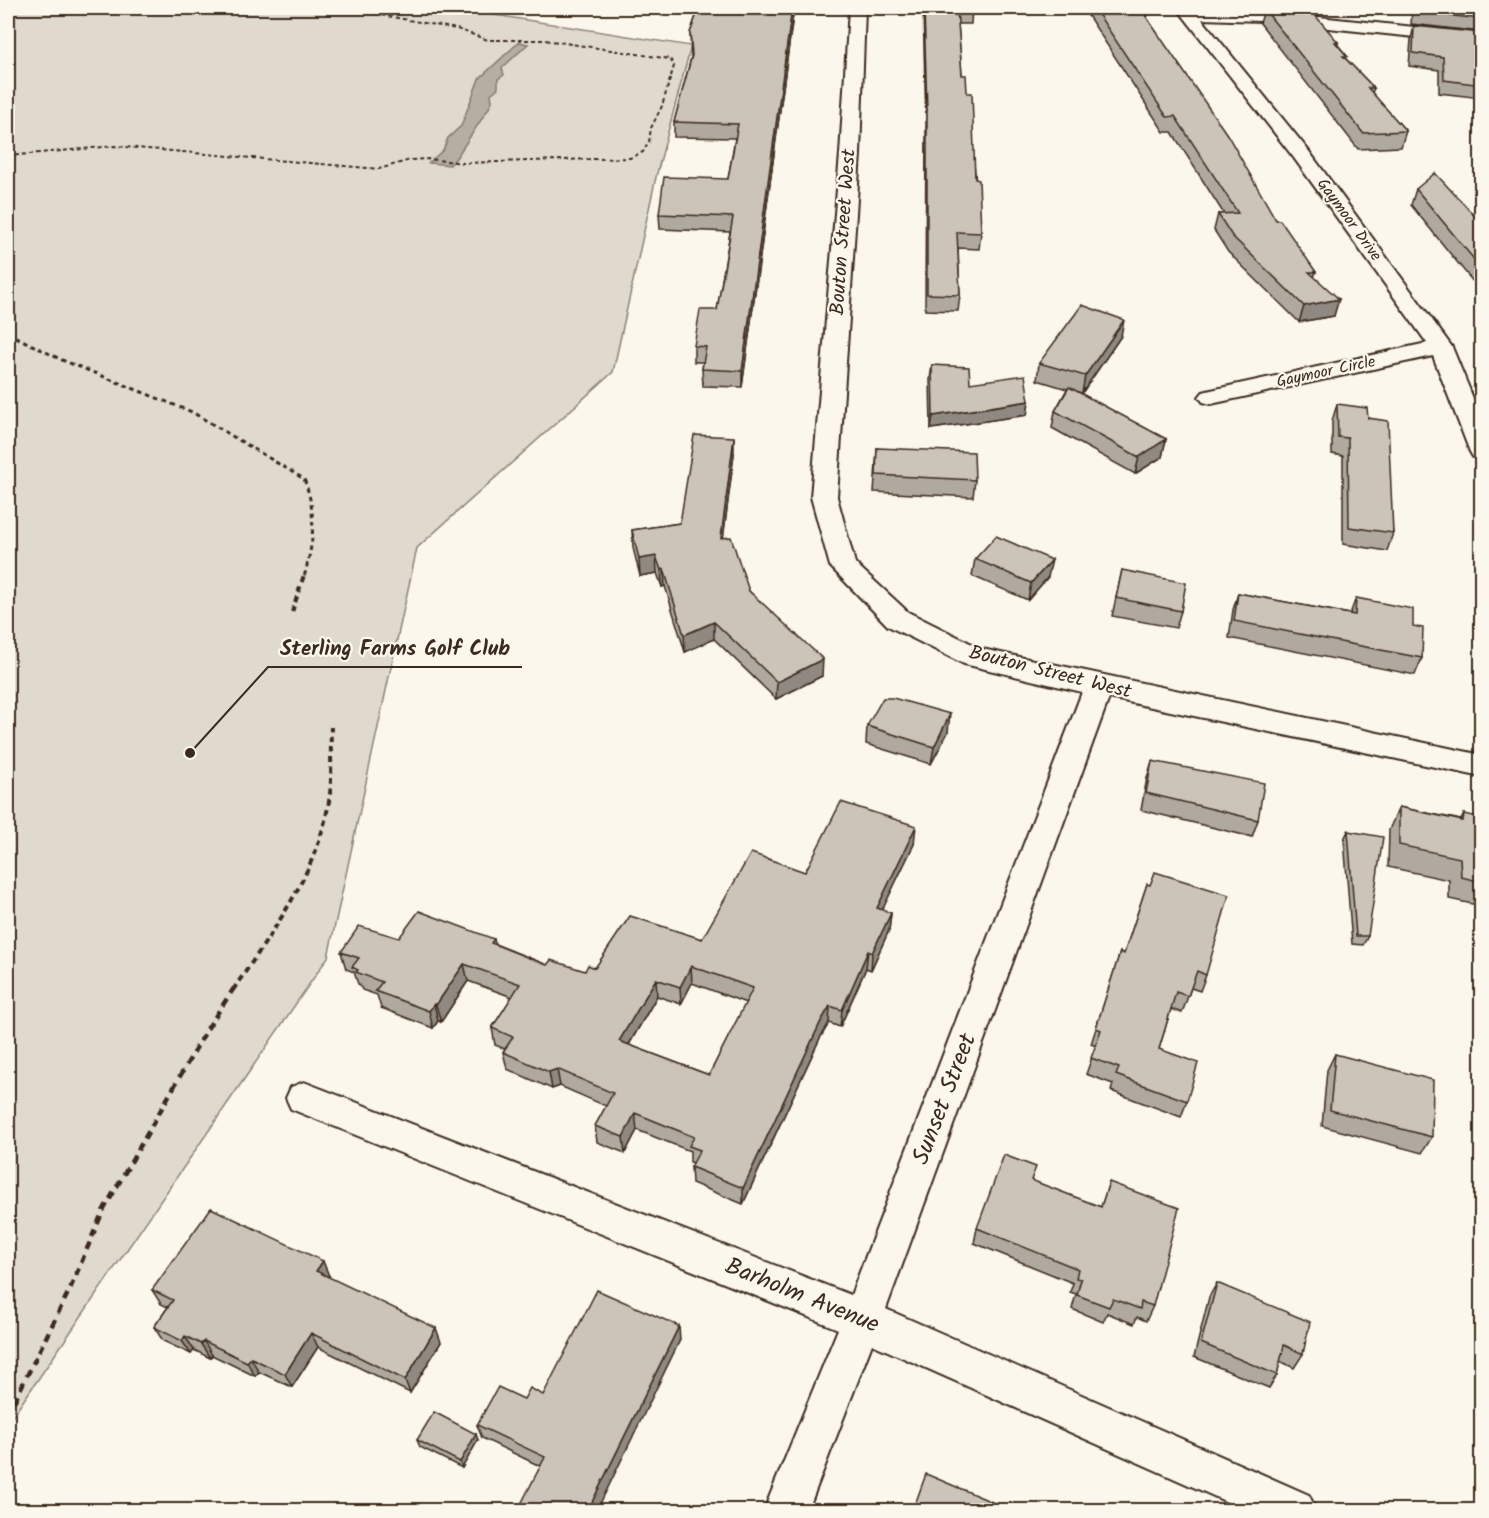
<svg xmlns="http://www.w3.org/2000/svg" width="1489" height="1518" viewBox="0 0 1489 1518" font-family="Kalam,sans-serif">
	<rect width="100%" height="100%" fill="#fbf7ec"/>
	<filter id="ink" filterUnits="userSpaceOnUse"><feTurbulence type="fractalNoise" baseFrequency=".0167" numOctaves="2"/><feDisplacementMap in="SourceGraphic" scale="12" xChannelSelector="R" yChannelSelector="G"/><feConvolveMatrix kernelMatrix="1 2 1 2 8 2 1 2 1" color-interpolation-filters="sRGB"/></filter>
	<g filter="url(#ink)">
		<path fill="#dfd9ce" stroke="#8d8276" stroke-width="1.5" d="M8,8H451L691,46L656,177L613,372L417,548L328,957L8,1423Z"/>
		<path fill="#b6aea2" stroke="#85796d" stroke-width="1.5" d="M519,42L528,44L502,68L504,75L498,79V88L491,94L492,101L489,108L456,158L450,165L429,163L443,150L448,138L461,126L479,79Z"/>
		<g fill="none" stroke-linecap="round" stroke-linejoin="round">
			<defs>
				<g id="minor">
					<path d="M849,8H865L860,154L837,497L855,563L908,612L982,649L1482,755V777L1109,698L886,1309L1309,1495L1316,1510H1245L872,1344L808,1510H764L838,1329L291,1109L286,1098L291,1087L304,1082L851,1295L1082,692L964,664L888,626L830,566L811,497L840,154Z"/>
					<path d="M1177,8L1261,11L1482,34V44L1261,21L1202,19L1308,150L1452,347L1482,420V459L1473,457L1470,452L1433,356L1211,404L1203,402L1199,397L1203,392L1211,390L1427,343L1294,158Z"/>
				</g>
			</defs>
			<use href="#minor" stroke="#3b2a1e" stroke-width="4"/>
			<path stroke="#3b2a1e" stroke-width="2" stroke-dasharray="4 3" stroke-linecap="butt" d="M8,156L114,146L379,169L410,160L428,159L463,163L630,158L643,152L649,142L651,128L662,106L674,66L670,59L545,40H488L457,29L343,8"/>
			<path stroke="#3b2a1e" stroke-width="3" stroke-dasharray="4.5 4" stroke-linecap="butt" d="M8,333L62,360L192,412L304,479C317,513 314,542 304,577"/>
			<g stroke="#3b2a1e" stroke-width="4" stroke-dasharray="6 4.5" stroke-linecap="butt">
				<path d="M292,612L304,575"/>
				<path d="M233,990C272,932 318,872 329,801C333,777 330,751 331,727"/>
			</g>
			<path stroke="#3b2a1e" stroke-width="4.5" stroke-dasharray="8 6" stroke-linecap="butt" d="M8,1414L70,1289L103,1211L207,1029L234,988"/>
			<use href="#minor" fill="#fbf7ec" fill-rule="evenodd"/>
		</g>
		<g fill="#afa99f" stroke="#3b2a1e" stroke-width="1.5" fill-rule="evenodd">
			<path d="M699,8H794L742,387L703,386L702,369L703,362H694V346L717,310L730,232L660,229L659,214L728,179L735,138L674,137V122L691,58L690,33Z"/>
			<path d="M923,8H972L971,24H958L962,75L967,93L981,233L979,249L958,248L960,295L958,311L925,310L926,125Z"/>
			<path d="M1083,8H1142L1148,15L1147,18L1276,220L1316,272L1314,277L1334,316L1299,322L1228,252L1214,230L1218,214H1224L1172,132H1164Z"/>
			<path d="M1248,8H1297L1296,12L1338,42V45L1347,56L1346,59L1374,88L1372,93L1406,131L1401,147L1358,149L1260,23L1264,10Z"/>
			<path d="M1395,8H1482V32L1411,24L1412,9Z"/>
			<path d="M1414,26L1482,33V98L1439,93V70L1409,66L1411,39Z"/>
			<path d="M1416,189L1482,224V293L1411,205Z"/>
			<path d="M1121,336L1082,393L1077,392L1166,439L1162,457L1135,474L1052,428L1055,411L1067,389L1037,380L1039,363Z"/>
			<path d="M932,365L970,383L1029,401L1027,415L931,429L930,379Z"/>
			<path d="M1337,404L1368,418L1393,533L1387,551L1343,544V456L1332,454V421Z"/>
			<path d="M877,448L975,480L973,497L874,492Z"/>
			<path d="M734,454L723,538L749,591L822,676L776,699L714,639L685,652L665,586L662,587L657,573L640,576L633,548L632,530L680,523Z"/>
			<path d="M975,559L1048,577L1028,600L972,576Z"/>
			<path d="M1122,570L1181,611L1176,628L1112,616Z"/>
			<path d="M1238,593L1350,614L1356,598L1413,626L1422,658L1415,675L1229,638L1233,610Z"/>
			<path d="M867,726L948,732L931,764L866,744Z"/>
			<path d="M1152,761L1258,820L1252,837L1141,810L1147,778Z"/>
			<path d="M1399,807L1461,820L1464,814L1482,818V906L1449,899V880L1388,867L1389,830Z"/>
			<path d="M1348,831L1368,936L1363,945L1352,944L1344,839Z"/>
			<path d="M914,844L882,910L891,913L889,930L871,970L866,968L840,1027L829,1023L820,1038L743,1204L692,1183L691,1167L694,1163L690,1162V1151L637,1130L625,1153L597,1142L595,1126L606,1106L560,1086L552,1089L507,1069L503,1052L505,1049L495,1045L492,1028L512,997L468,981L441,1022L438,1021L433,1028L381,1008L377,995L362,990L360,985L358,984L354,972L346,969L341,952L399,938L494,939L495,944L547,965L585,971L702,939L805,872ZM692,983L746,1003L709,1075L629,1045L657,996L681,1004Z"/>
			<path d="M1147,884L1206,975L1200,991L1191,988L1182,1013L1171,1009L1159,1049L1187,1101L1181,1117L1111,1091L1113,1084L1086,1074L1096,1046L1091,1044L1120,952L1124,954Z"/>
			<path d="M1335,1054L1432,1137L1422,1153L1322,1126L1327,1070Z"/>
			<path d="M1032,1181L1101,1207L1109,1182L1153,1306L1146,1321L1137,1317L1134,1324L1107,1313L1103,1322L1072,1309L1076,1294L1070,1292L1073,1283L974,1243L977,1228Z"/>
			<path d="M329,1276L328,1277L441,1342L410,1393L318,1347L292,1387L259,1372L255,1376L212,1355L210,1358L194,1350L191,1354L163,1341L154,1327L168,1307L161,1304L152,1290Z"/>
			<path d="M1217,1283L1303,1354L1294,1368L1280,1361L1277,1375L1269,1388L1194,1357L1209,1297Z"/>
			<path d="M680,1340L540,1466L482,1438L477,1425L524,1399L543,1395Z"/>
			<path d="M1482,1360V1387L1478,1364Z"/>
			<path d="M417,1440H478L462,1468L420,1447Z"/>
		</g>
		<g fill="#8f8982" stroke="#3b2a1e" stroke-width="1.5">
			<path d="M792,8H794L742,387V371Z"/>
			<path d="M1339,299L1334,316L1299,322L1304,306Z"/>
			<path d="M1124,320L1121,336L1082,393L1085,376Z"/>
			<path d="M1029,401L1027,415L931,429L933,416Z"/>
			<path d="M734,437V454L721,556V538Z"/>
			<path d="M1166,439L1162,457L1135,474L1139,457Z"/>
			<path d="M656,556L657,573L640,576L639,559Z"/>
			<path d="M1052,560L1048,577L1028,600L1031,583Z"/>
			<path d="M664,569L665,586L662,587L661,570Z"/>
			<path d="M714,622V639L685,652L684,635Z"/>
			<path d="M823,659L822,676L776,699L777,682Z"/>
			<path d="M950,714L948,732L931,764L934,747Z"/>
			<path d="M916,826L914,844L875,925L877,908Z"/>
			<path d="M891,913L889,930L871,970L872,953Z"/>
			<path d="M868,951L866,968L840,1027L842,1010Z"/>
			<path d="M464,964L468,981L441,1022L436,1005Z"/>
			<path d="M691,966L692,983L681,1004L680,987Z"/>
			<path d="M656,979L657,996L621,1058L619,1041Z"/>
			<path d="M434,1004L438,1021L433,1028L429,1011Z"/>
			<path d="M830,1006L829,1023L820,1038L743,1204V1188L821,1021Z"/>
			<path d="M557,1069L560,1086L552,1089L549,1072Z"/>
			<path d="M635,1113L637,1130L625,1153L623,1137Z"/>
			<path d="M323,1261L329,1276L323,1286L316,1271Z"/>
			<path d="M679,1326L680,1340L597,1510H588Z"/>
			<path d="M436,1328L441,1342L410,1393L405,1380Z"/>
			<path d="M311,1333L318,1347L292,1387L285,1374Z"/>
			<path d="M185,1336L194,1350L191,1354L182,1341Z"/>
			<path d="M204,1341L212,1355L210,1358L201,1344Z"/>
			<path d="M251,1358L259,1372L255,1376L247,1362Z"/>
			<path d="M476,1434L478,1440L462,1468L460,1462Z"/>
		</g>
		<g fill="#ccc4b9" stroke="#3b2a1e" stroke-width="1.5" fill-rule="evenodd">
			<path d="M699,8H792L742,371L702,369L706,347L694,346L700,310H717L733,217L659,214L664,177L728,179L738,124L674,122L692,55L690,33Z"/>
			<path d="M924,8H972V10H957L962,75H966L967,93H972L975,179L979,180L981,233L957,232L960,295L927,294V111Z"/>
			<path d="M1094,8H1142L1148,15H1145L1228,136L1276,220H1280L1316,272H1309L1339,299L1304,306L1232,236L1218,214L1238,213L1175,116L1167,117Z"/>
			<path d="M1415,8H1482V19L1415,12Z"/>
			<path d="M1264,9L1314,14L1338,42H1335L1347,56H1343L1374,88H1368L1406,131L1363,133Z"/>
			<path d="M1414,26L1482,33V85L1444,80L1443,57L1413,53Z"/>
			<path d="M1435,173L1482,224V269L1416,189Z"/>
			<path d="M1082,305L1124,320L1085,376L1039,363Z"/>
			<path d="M932,365L969,367L970,383L1025,375L1029,401L933,416Z"/>
			<path d="M1069,387L1166,439L1139,457L1055,411Z"/>
			<path d="M1337,404L1367,408L1368,418L1388,421L1393,533L1349,527L1348,438L1338,437Z"/>
			<path d="M694,435L734,437L721,538L731,537L749,591L823,659L777,682L714,622L684,635L664,569L661,570L656,556L639,559L632,530L680,523Z"/>
			<path d="M877,448L974,452L975,480L876,475Z"/>
			<path d="M996,536L1052,560L1031,583L975,559Z"/>
			<path d="M1122,570L1186,583L1181,611L1116,598Z"/>
			<path d="M1238,593L1355,615L1356,598L1413,609V626L1423,628L1422,658L1234,621Z"/>
			<path d="M883,698H893L950,714L934,747L867,726Z"/>
			<path d="M1152,761L1264,783L1258,820L1146,793Z"/>
			<path d="M841,802L916,826L877,908L891,913L872,953L868,951L842,1010L830,1006L821,1021L743,1188L691,1167L700,1150L689,1146L694,1137L635,1113L623,1137L595,1126L613,1093L557,1069L549,1072L503,1052L513,1037L492,1028L520,984L464,964L436,1005L434,1004L429,1011L375,991L382,982L356,972L358,970L352,967L359,958L341,952L359,926L399,938L419,911L494,939L491,943L547,965L551,960L585,971L588,965L595,968L630,916L702,939L751,853L805,872ZM691,966L753,988L709,1075L619,1041L656,979L680,987Z"/>
			<path d="M1399,807L1463,821L1464,814L1482,818V882L1461,877L1460,858L1399,845Z"/>
			<path d="M1348,831L1383,837L1368,936H1356Z"/>
			<path d="M1155,872L1229,895L1206,975L1197,971L1188,996L1176,992L1159,1049L1198,1063L1187,1101L1116,1075L1119,1068L1091,1058L1101,1030L1096,1028L1120,952L1124,954L1147,884L1150,885Z"/>
			<path d="M1335,1054L1433,1080L1432,1137L1330,1110Z"/>
			<path d="M1004,1155L1036,1167L1031,1180L1101,1207L1109,1182L1179,1208L1153,1306L1141,1302L1140,1309L1113,1299L1109,1307L1077,1295L1081,1279L1076,1278L1078,1269L977,1228Z"/>
			<path d="M211,1208L323,1261L316,1271L436,1328L405,1380L311,1333L285,1374L251,1358L247,1362L204,1341L201,1344L185,1336L182,1341L154,1327L173,1300L152,1290Z"/>
			<path d="M1217,1283L1310,1322L1303,1354L1284,1345L1277,1375L1201,1343Z"/>
			<path d="M597,1290L679,1326L588,1510H518L545,1457L477,1425L498,1387L524,1399L530,1388L543,1395Z"/>
			<path d="M434,1412L476,1434L460,1462L417,1440Z"/>
			<path d="M926,1474L1011,1510H913Z"/>
		</g>
	</g>
	<g text-anchor="middle" dominant-baseline="central" stroke-width="4.5" stroke-linejoin="round" paint-order="stroke">
		<g font-size="16" fill="#3b2a1e" stroke="#fbf7ec">
			<text transform="translate(1349 220) rotate(54)">Gaymoor Drive</text>
			<text transform="translate(1326 372) rotate(-12)">Gaymoor Circle</text>
		</g>
		<g font-size="20" fill="#3b2a1e" stroke="#fbf7ec">
			<text transform="translate(844 232) rotate(-86)">Bouton Street West</text>
			<text transform="translate(1050 673) rotate(14)">Bouton Street West</text>
		</g>
		<g font-size="24" fill="#3b2a1e" stroke="#fbf7ec">
			<text transform="translate(945 1099) rotate(-69)">Sunset Street</text>
			<text transform="translate(802 1296) rotate(22)">Barholm Avenue</text>
		</g>
	</g>
	<path fill="none" stroke="#3b2a1e" stroke-width="2" d="M190 753L268 667H522"/>
	<circle fill="#3b2a1e" stroke="#fbf7ec" stroke-width="2" cx="190" cy="753" r="6"/>
	<g font-size="21" text-anchor="middle" font-weight="bold" fill="#3b2a1e" stroke="#fbf7ec" stroke-width="4.5" stroke-linejoin="round" paint-order="stroke">
		<text x="395" y="655">Sterling Farms Golf Club</text>
	</g>
	<rect width="1489" height="1518" fill="none" stroke="#fbf7ec" stroke-width="30"/>
	<rect x="15" y="15" width="1459" height="1488" fill="none" stroke="#3b2a1e" stroke-width="2" filter="url(#ink)"/>
</svg>
